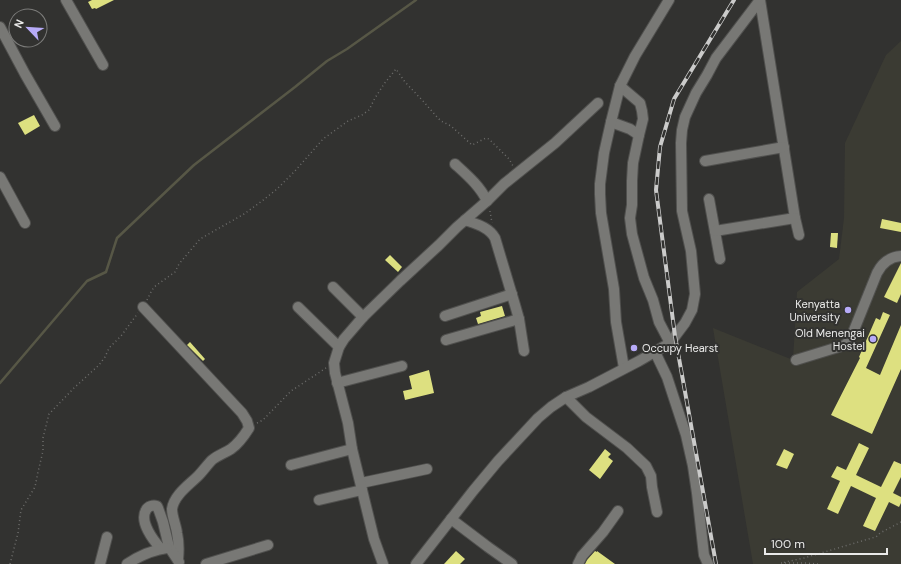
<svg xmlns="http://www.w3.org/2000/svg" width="901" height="564" viewBox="0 0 901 564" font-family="'DM Sans',sans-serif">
	<rect width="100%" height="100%" fill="#323230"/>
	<path fill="#3b3b33" d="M901,41V564H753L713,328L793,360L797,292L839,259L844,218L845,143L886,55Z"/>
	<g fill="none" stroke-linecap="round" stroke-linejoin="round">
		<path stroke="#575746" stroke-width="2.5" d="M0,383L87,281L106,272L117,238L194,165L295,87L327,61L347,49L416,0"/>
	</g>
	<g fill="#dde080">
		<path d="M92,0H114L96,9L95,8L92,9L88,2Z"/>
		<path d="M34,115L40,126L25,135L18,123Z"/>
		<path d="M882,219L901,223V232L880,228Z"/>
		<path d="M831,233H838L837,248L830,247Z"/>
		<path d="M390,255L402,267L398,272L385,260Z"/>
		<path d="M901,263V294L897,303L884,297Z"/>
		<path d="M502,306L505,316L478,324L476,318L481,316L480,312Z"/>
		<path d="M883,312L890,315L866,368L880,375L901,325V369L872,434L831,415L860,358L859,357L876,318L880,320Z"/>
		<path d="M190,342L205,359L203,361L187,345Z"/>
		<path d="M429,370L434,393L405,400L403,391L412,389L409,376Z"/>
		<path d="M859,443L869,448L856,475L881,487L894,461L901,464V477L893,493L901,497V503L899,507L889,502L875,531L863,526L876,498L851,486L838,514L827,509L840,481L831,477L837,466L846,470Z"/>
		<path d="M605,449L611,454L608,457L613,461L600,479L589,470Z"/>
		<path d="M784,449L794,454L787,469L776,465Z"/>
		<path d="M456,551L465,559L460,564H444Z"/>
		<path d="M595,551L597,552V551L615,564H585L587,560Z"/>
	</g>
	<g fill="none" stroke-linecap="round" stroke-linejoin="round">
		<defs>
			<g id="minor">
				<path d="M66,0L103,65"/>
				<path d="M760,0L795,218L799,235"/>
				<path d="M0,27L25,74L55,126"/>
				<path d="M620,86L640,103L642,111L643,119L639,135L633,163L632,181V205L630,218L632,234L644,278L653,300L659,322L670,343"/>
				<path d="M611,122L630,129L639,135"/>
				<path d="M705,161L784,147"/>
				<path d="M455,164C467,175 480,186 487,201"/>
				<path d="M0,177L25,223"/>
				<path d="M709,199L720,259"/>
				<path d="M465,220C476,224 489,227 495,238L515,305L519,319L524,351"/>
				<path d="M715,231L795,218"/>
				<path d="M333,287L363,317"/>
				<path d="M143,307L242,413L247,421L249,428C244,436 238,444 231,449C225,453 218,455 212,460C207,465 203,471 198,476C189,485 174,495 172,509C172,517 176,525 177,533C179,542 179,550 178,560"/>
				<path d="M298,307L339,347"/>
				<path d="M445,316L512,294"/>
				<path d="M446,340L519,319"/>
				<path d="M655,352L667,377L686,435L693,466L697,493L704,555L708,564"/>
				<path d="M796,360L845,345L850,340L877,273C882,263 889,257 901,256"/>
				<path d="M624,368L616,322L614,289L601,213L600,194V184L604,153L611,122L620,86L635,56L669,0"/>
				<path d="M337,383L402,366"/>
				<path d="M566,397L586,417L627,448L646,466L651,476L652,487L657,512"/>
				<path d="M291,465L352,449"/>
				<path d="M361,483L427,469"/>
				<path d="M319,500L362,490"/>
				<path d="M451,519L488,547L512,564"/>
				<path d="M161,549C154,541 139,522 146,510C148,506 153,505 157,506L158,508L163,522L169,547L179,562"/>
				<path d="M100,564L107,537"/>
				<path d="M127,564C139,556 153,550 167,548"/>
				<path d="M206,564L268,545"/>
				<path d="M383,564L374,539L352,449L348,423L335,373L334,363L339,347L344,339L363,317L400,281L439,245L457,227L487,201L504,184L555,143L598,103"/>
				<path d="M416,564L473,491L498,461L538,418L551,407L566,397L589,387L639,361L670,343L685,323L692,310L695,294L691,251L682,211L681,143L682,130L685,117L696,93L707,75L716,58L760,0"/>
				<path d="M578,564L582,556L603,532L618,511"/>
			</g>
		</defs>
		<use href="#minor" stroke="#50504e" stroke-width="12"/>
		<g stroke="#6d6d6b" stroke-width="1.5" stroke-dasharray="1 3" stroke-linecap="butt">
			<path d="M490,211L492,223"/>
			<path d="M147,300L151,292L154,287L175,272L179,264L200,239L244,214L262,201L277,189L294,172L323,139L348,121L362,115L369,110L375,98L384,84L396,69L405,82L423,101L437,117L441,121L451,126L472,145L486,138L489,139L509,159L513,166"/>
			<path d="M257,423L263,420L291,391L326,368"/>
			<path d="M10,564L18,533L21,510L35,487L38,472L43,451V438L49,414L74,388L99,365L105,357L109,348L121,336L138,313"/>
			<path d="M818,564L805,563H781L804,558L872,538L876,537L880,533L901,522"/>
		</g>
		<use href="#minor" stroke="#787875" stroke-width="10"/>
		<defs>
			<path id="rail" d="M716,564L675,336L656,190L660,147L674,99L734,0"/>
		</defs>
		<use href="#rail" stroke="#cbcbca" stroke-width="4"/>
		<use href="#rail" stroke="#323230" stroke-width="2.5" stroke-dasharray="8" stroke-linecap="butt"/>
	</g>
	<g fill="#b7abf8" stroke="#323230" stroke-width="1.5">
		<circle cx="848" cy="310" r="4"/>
		<circle cx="873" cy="339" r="4"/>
		<circle cx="634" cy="348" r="4"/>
	</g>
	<g text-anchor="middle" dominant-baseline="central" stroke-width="4" stroke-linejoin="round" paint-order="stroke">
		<g font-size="11" fill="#eaeae9" stroke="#323230" text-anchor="end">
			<text x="840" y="304">Kenyatta<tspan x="840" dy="13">University</tspan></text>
			<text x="865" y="333">Old Menengai<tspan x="865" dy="13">Hostel</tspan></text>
			<text x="642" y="348" text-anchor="start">Occupy Hearst</text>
		</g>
	</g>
	<g transform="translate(28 28) rotate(295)"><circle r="19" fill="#323230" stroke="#7c7c7a"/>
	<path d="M0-3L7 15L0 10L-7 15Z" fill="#b7abf8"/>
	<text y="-6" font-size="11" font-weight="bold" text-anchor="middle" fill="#eaeae9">N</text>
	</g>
	<path d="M765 548v6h122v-6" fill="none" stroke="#eaeae9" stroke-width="2"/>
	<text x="771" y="548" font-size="12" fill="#eaeae9" stroke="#323230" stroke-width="3" paint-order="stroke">100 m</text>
</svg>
